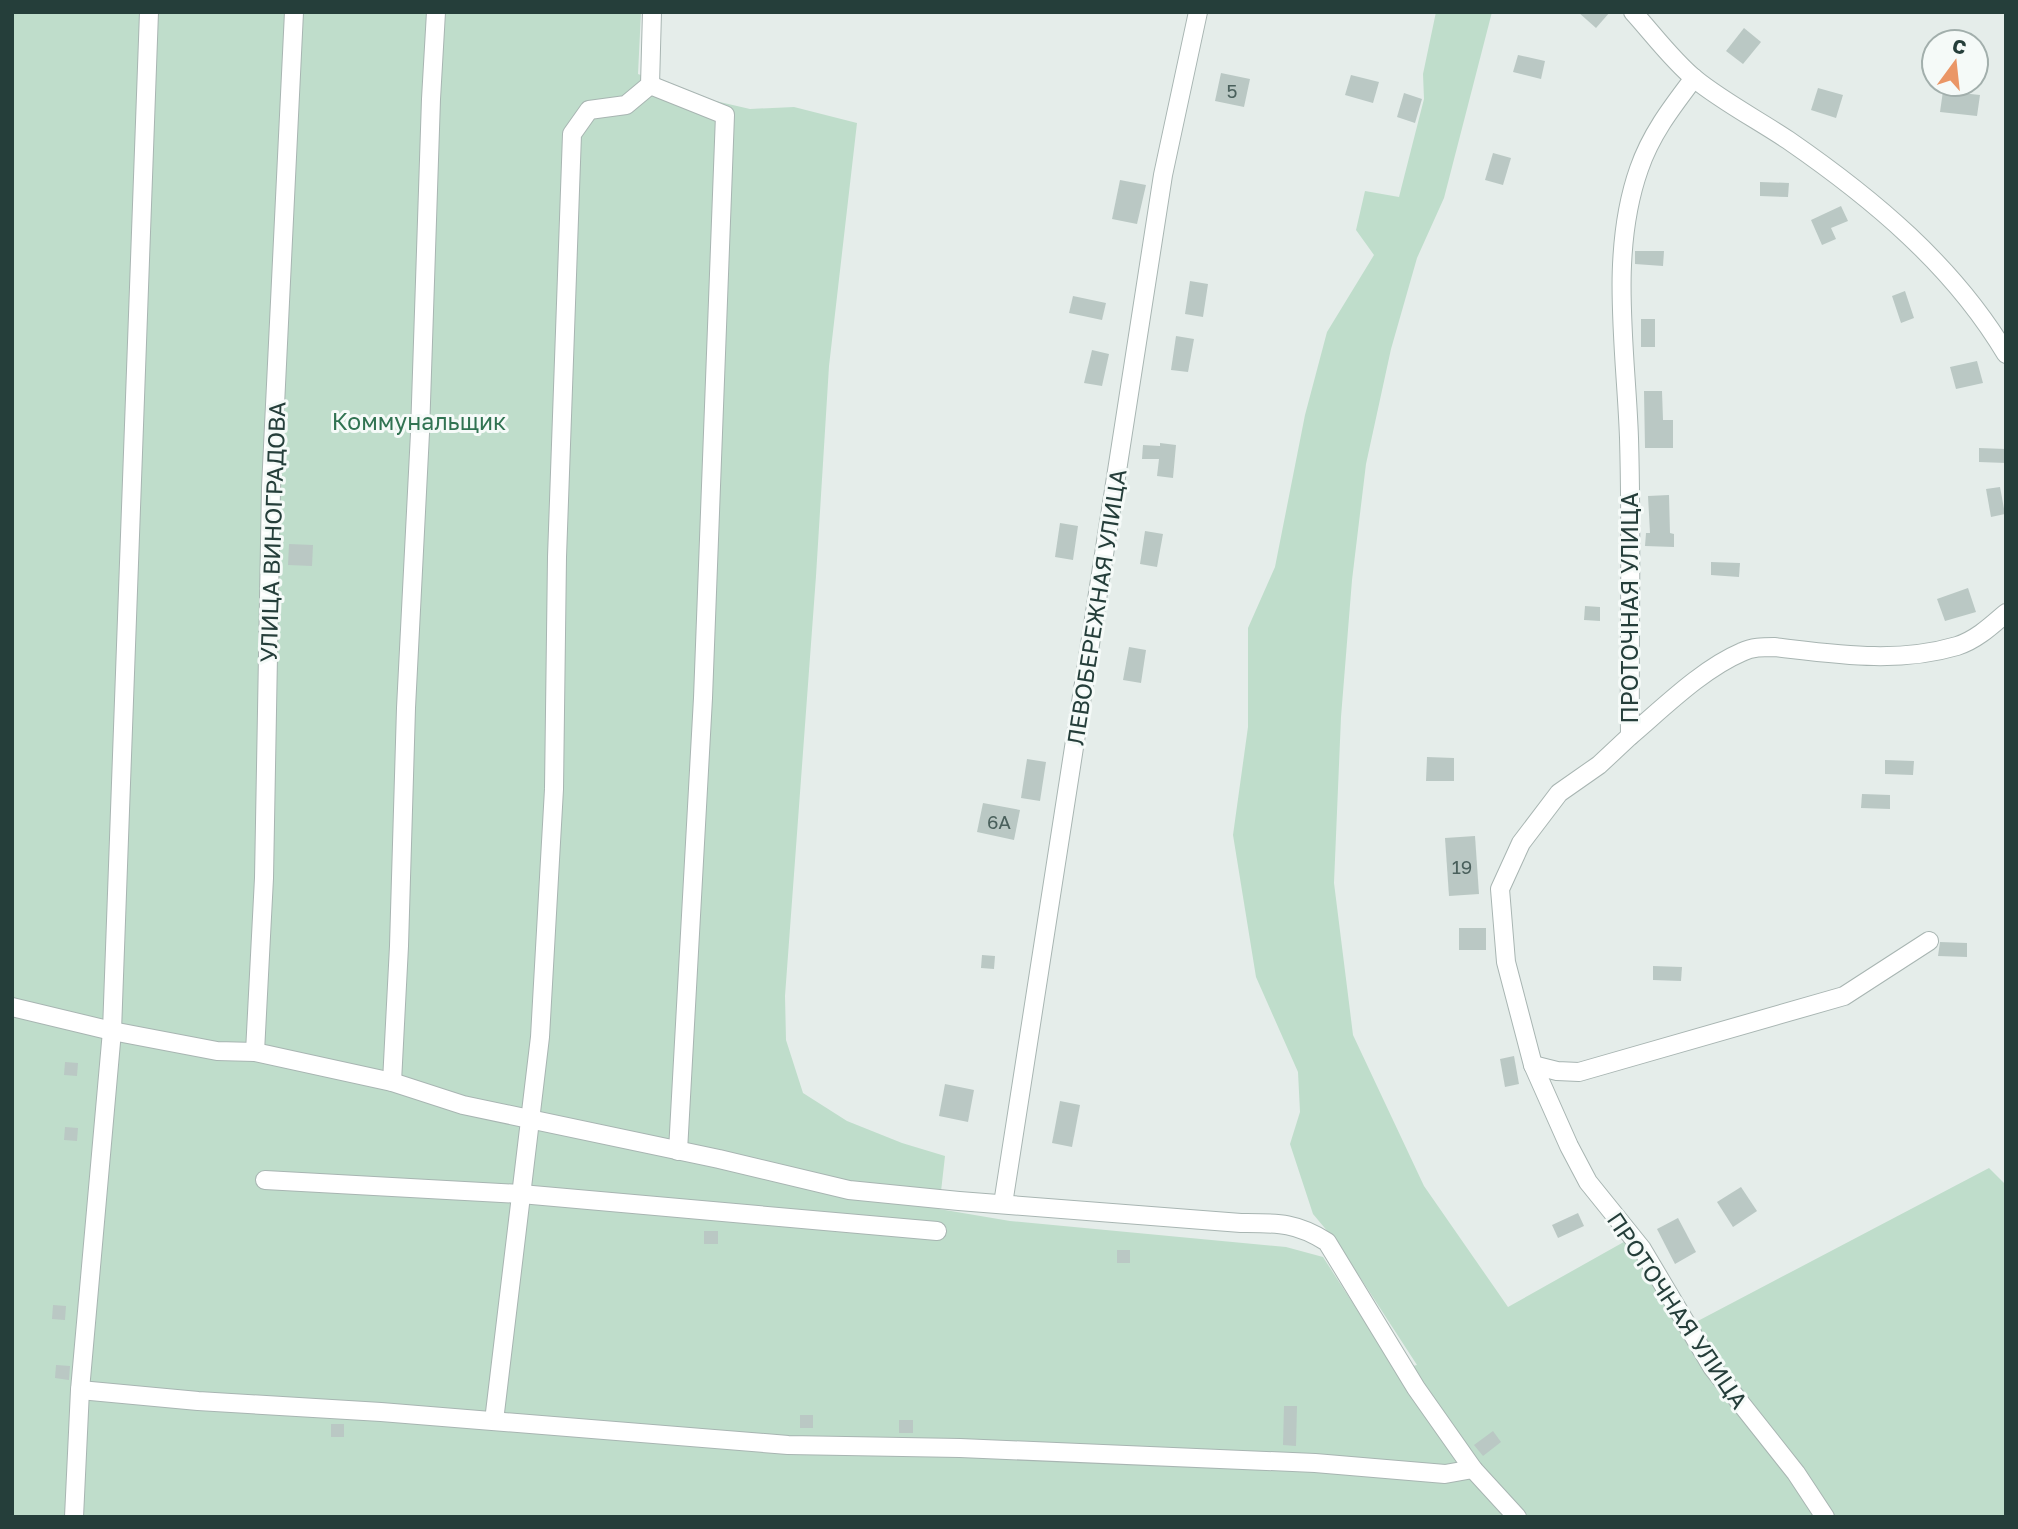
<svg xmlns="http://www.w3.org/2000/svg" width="2018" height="1529" viewBox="0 0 2018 1529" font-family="'Golos Text',sans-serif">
	<rect width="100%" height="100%" fill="#e5edea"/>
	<path fill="#bfddcb" d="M12,12H641L638,74L711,100L750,109L794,107L857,123L829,366L816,576L785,996L786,1040L803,1093L847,1121L902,1143L945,1156L939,1209L1010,1221L1286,1247L1323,1257L1396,1370L1417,1365L1339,1245L1313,1214L1290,1144L1300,1112L1298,1072L1256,977L1233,835L1248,727V628L1275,567L1305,415L1327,332L1374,255L1356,230L1365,191L1399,197L1424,99L1423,74L1436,12H1492L1444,198L1417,258L1391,349L1366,464L1352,580L1341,717L1334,883L1353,1035L1424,1186L1508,1307L1638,1234L1694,1323L1989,1168L2006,1185V1517H12Z"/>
	<g fill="#bac8c4">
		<path d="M1578,12H1610L1596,28Z"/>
		<path d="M1744,28L1761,42L1743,64L1726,51Z"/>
		<path d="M1518,55L1545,61L1541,79L1513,72Z"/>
		<path d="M1221,73L1250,79L1244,107L1215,101Z"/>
		<path d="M1351,75L1379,82L1373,103L1345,95Z"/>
		<path d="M1818,88L1843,95L1836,118L1811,110Z"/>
		<path d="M1943,91L1980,95L1977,116L1940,112Z"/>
		<path d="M1404,93L1422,99L1415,123L1397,117Z"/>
		<path d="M1493,153L1511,158L1503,185L1485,180Z"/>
		<path d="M1120,180L1146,185L1137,224L1112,219Z"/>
		<path d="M1760,182L1789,183L1788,197L1760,196Z"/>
		<path d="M1841,206L1848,221L1831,228L1836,239L1822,245L1811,220Z"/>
		<path d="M1635,251H1664L1663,266L1635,264Z"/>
		<path d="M1190,281L1208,284L1203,317L1185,314Z"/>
		<path d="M1905,291L1914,318L1901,323L1892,296Z"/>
		<path d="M1073,296L1106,303L1102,320L1069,313Z"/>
		<rect x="1641" y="319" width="14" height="28"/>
		<path d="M1176,336L1194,339L1188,372L1171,370Z"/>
		<path d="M1092,350L1109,354L1102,386L1084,383Z"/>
		<path d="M1977,361L1983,383L1956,389L1950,367Z"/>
		<path d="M1644,391H1662L1663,420H1673V448H1645Z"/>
		<path d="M1160,443L1176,445L1173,478L1157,476L1159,459H1142L1143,445L1160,446Z"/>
		<path d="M1979,448L2006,449V463L1979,462Z"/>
		<path d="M2000,487L2005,514L1991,517L1986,489Z"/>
		<path d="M1669,495L1670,533L1674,534V547L1645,546L1646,533H1650L1648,496Z"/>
		<path d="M1060,523L1078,526L1073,560L1055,557Z"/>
		<path d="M1145,531L1163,534L1157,567L1140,564Z"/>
		<path d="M289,544L313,545L312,566L288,565Z"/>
		<path d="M1711,562L1740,563L1739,577L1711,575Z"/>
		<path d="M1968,588L1976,612L1945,621L1937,599Z"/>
		<path d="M1585,606L1600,607V621L1584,620Z"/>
		<path d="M1129,647L1146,650L1141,683L1123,680Z"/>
		<path d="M1427,757L1454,758V781H1426Z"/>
		<path d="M1027,759L1046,762L1040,801L1021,798Z"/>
		<path d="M1885,760L1914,761L1913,775L1885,774Z"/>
		<path d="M1862,794L1890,795V809L1861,808Z"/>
		<path d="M983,803L1020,810L1014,840L977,832Z"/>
		<path d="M1475,836L1479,894L1449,896L1445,838Z"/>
		<rect x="1459" y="928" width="27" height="22"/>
		<path d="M1940,942L1967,943V957L1938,956Z"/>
		<path d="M982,955L995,956L994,969L981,968Z"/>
		<path d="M1653,966L1682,967L1681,981L1653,980Z"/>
		<path d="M1514,1056L1519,1084L1505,1087L1500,1059Z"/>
		<path d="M65,1062L78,1063L77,1076L64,1075Z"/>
		<path d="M945,1084L974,1090L968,1122L939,1116Z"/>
		<path d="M1060,1101L1080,1105L1072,1147L1052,1143Z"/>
		<path d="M65,1127L78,1128L77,1141L64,1140Z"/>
		<path d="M1741,1187L1757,1211L1733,1227L1717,1202Z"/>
		<path d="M1578,1213L1584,1226L1558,1238L1552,1225Z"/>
		<path d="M1678,1218L1696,1252L1675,1264L1657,1229Z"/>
		<rect x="704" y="1231" width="14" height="13"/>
		<rect x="1117" y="1250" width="13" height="13"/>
		<path d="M53,1305L66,1306L65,1320L52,1319Z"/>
		<path d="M56,1365L70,1366L69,1380L55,1378Z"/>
		<path d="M1284,1406H1297L1296,1446L1283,1445Z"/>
		<rect x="800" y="1415" width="13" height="13"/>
		<rect x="899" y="1420" width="14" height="13"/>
		<rect x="331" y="1424" width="13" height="13"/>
		<path d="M1493,1431L1501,1442L1483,1456L1474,1445Z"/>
	</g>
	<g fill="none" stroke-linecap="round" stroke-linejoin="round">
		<defs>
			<g id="street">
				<path d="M1633,12C1653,34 1672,60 1695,79C1722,101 1758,120 1788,140C1872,198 1953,265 2006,354"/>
				<path d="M1694,78C1672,107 1651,134 1639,169C1609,254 1626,350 1629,438C1632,537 1629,637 1630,736L1599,765L1559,793L1521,843L1500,889L1506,962L1533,1065L1569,1146L1588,1182L1642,1249L1712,1367L1796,1473L1825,1517"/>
				<path d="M650,85L725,115L703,698L678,1151"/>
				<path d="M1630,736C1663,708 1702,669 1742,652C1752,647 1763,647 1774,647C1835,654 1896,664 1957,646C1976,640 1991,626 2006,613"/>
				<path d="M12,1007L112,1031L217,1051L255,1052L392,1082L463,1105L719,1159L849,1190L959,1201L1241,1223C1277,1223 1296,1222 1327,1242L1416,1388L1473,1469L1517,1517"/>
				<path d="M255,1052L264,878L271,488L294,12"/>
				<path d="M1533,1065L1557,1071L1579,1072L1844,996L1929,941"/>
				<path d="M392,1082L399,946L406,708L420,433L431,99L436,12"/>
				<path d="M265,1180L521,1194L937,1231"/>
				<path d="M1003,1204L1163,175L1198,12"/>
				<path d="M80,1390L198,1401L381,1412L788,1445L960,1448L1315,1463L1445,1474L1473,1469"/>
				<path d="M494,1421L540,1037L554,789L557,557L572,134L589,110L626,105L650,85L652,12"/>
				<path d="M74,1517L80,1390L112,1031L149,12"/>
			</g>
		</defs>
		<use href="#street" stroke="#a8b5b2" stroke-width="20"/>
		<use href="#street" stroke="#fff" stroke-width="18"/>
	</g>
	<g text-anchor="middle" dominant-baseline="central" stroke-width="6" stroke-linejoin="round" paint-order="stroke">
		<g font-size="19" fill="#4a605c">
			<text x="1232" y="90">5</text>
			<text x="999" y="821">6А</text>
			<text x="1462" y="866">19</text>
		</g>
		<g font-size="23" fill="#317352" stroke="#f5faf8">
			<text x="419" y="421">Коммунальщик</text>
		</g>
		<g font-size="23" fill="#253e3a" stroke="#f5faf8">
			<text transform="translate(272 532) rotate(-88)">УЛИЦА ВИНОГРАДОВА</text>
			<text transform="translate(1096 607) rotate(-81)">ЛЕВОБЕРЕЖНАЯ УЛИЦА</text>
			<text transform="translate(1629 608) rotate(-90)">ПРОТОЧНАЯ УЛИЦА</text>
			<text transform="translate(1678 1310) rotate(56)">ПРОТОЧНАЯ УЛИЦА</text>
		</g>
	</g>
	<rect width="2018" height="1529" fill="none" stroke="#253e3a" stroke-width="28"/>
	<g transform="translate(1955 63) rotate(15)"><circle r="33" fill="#f5faf8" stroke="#a2afac" stroke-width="2"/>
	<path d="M0-5L12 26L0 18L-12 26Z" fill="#ea9666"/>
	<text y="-10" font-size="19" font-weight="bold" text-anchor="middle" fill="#253e3a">С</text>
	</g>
</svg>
